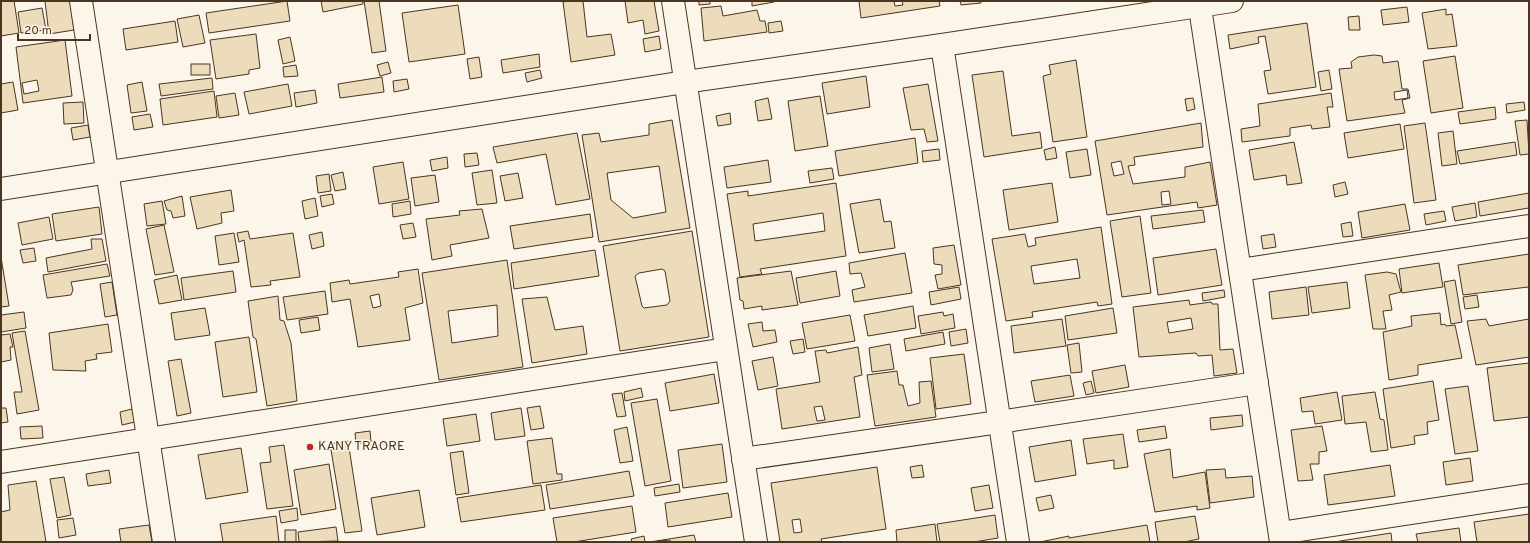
<svg xmlns="http://www.w3.org/2000/svg" width="1530" height="543" viewBox="0 0 1530 543" font-family="Overpass,sans-serif">
	<rect width="100%" height="100%" fill="#fbf6e9"/>
	<g fill="#ecdcbc" stroke="#4a3520" fill-rule="evenodd">
		<path d="M1,1H14L19,33L1,36Z"/>
		<path d="M45,1H70L74,30L49,34Z"/>
		<path d="M287,1L290,21L209,33L206,13Z"/>
		<path d="M321,1H363V4L323,12Z"/>
		<path d="M364,1H379L386,51L372,53Z"/>
		<path d="M569,1H583L587,37L611,34L615,55L571,62L563,2Z"/>
		<path d="M625,1H654L659,31L645,34L643,20L628,23Z"/>
		<path d="M699,1H710V4L699,5Z"/>
		<path d="M752,1H774V2L752,6Z"/>
		<path d="M859,1H894L895,6L903,5L902,1H939L940,6L861,18Z"/>
		<path d="M960,1H981V3L961,5Z"/>
		<path d="M458,5L465,54L409,62L402,13Z"/>
		<path d="M721,6L723,16L757,10L760,21H765L767,32L704,41L701,8Z"/>
		<path d="M1407,7L1409,22L1383,25L1381,10Z"/>
		<path d="M42,8L46,30L21,33L18,12Z"/>
		<path d="M1446,9V15L1452,14L1457,46L1428,49L1422,13Z"/>
		<path d="M199,15L205,43L183,47L177,19Z"/>
		<path d="M1359,16L1360,30H1349L1348,17Z"/>
		<path d="M175,21L178,42L126,50L123,29Z"/>
		<path d="M781,21L783,31L769,33L768,23Z"/>
		<path d="M1307,23L1316,87L1268,94L1264,71L1271,70L1265,36L1258,37L1259,43L1230,49L1228,35Z"/>
		<path d="M256,34L260,68L249,70V74L216,79L210,40Z"/>
		<path d="M659,36L661,49L645,52L643,39Z"/>
		<path d="M290,37L295,61L283,64L278,40Z"/>
		<path d="M65,40L72,96L23,103L16,47ZM37,80L39,91L24,94L22,83Z"/>
		<path d="M539,54L540,67L503,73L501,60Z"/>
		<path d="M1374,55L1382,56L1383,63L1398,61L1402,89H1408L1410,98L1402,100L1405,113L1347,121L1339,69L1352,68L1351,62L1358,57ZM1407,90L1408,98L1395,100L1394,92Z"/>
		<path d="M1455,56L1463,108L1431,113L1423,61Z"/>
		<path d="M479,57L482,77L470,79L467,59Z"/>
		<path d="M1076,60L1087,137L1053,142L1043,76L1051,74L1049,65Z"/>
		<path d="M388,62L391,73L380,76L377,65Z"/>
		<rect x="191" y="64" width="19" height="11"/>
		<path d="M296,65L298,76L284,77L283,67Z"/>
		<path d="M540,70L542,78L527,82L525,73Z"/>
		<path d="M1329,70L1332,89L1321,91L1318,72Z"/>
		<path d="M1003,71L1012,136L1040,132L1042,148L984,157L972,75Z"/>
		<path d="M866,76L870,107L827,114L822,83Z"/>
		<path d="M382,77L384,92L340,98L338,84Z"/>
		<path d="M212,78L213,89L161,96L159,84Z"/>
		<path d="M407,79L409,89L394,92L393,81Z"/>
		<path d="M13,82L18,110L1,113V84Z"/>
		<path d="M142,82L147,111L131,113L127,85Z"/>
		<path d="M288,84L292,106L249,114L244,92Z"/>
		<path d="M928,84L938,141L927,142L924,129L911,130L903,88Z"/>
		<path d="M315,90L317,103L296,107L294,93Z"/>
		<path d="M214,91L217,117L163,125L160,99Z"/>
		<path d="M235,93L239,115L219,118L216,96Z"/>
		<path d="M1331,93L1333,107H1327L1330,127L1312,129L1311,125L1290,128V136L1242,142L1241,129L1260,126L1258,104Z"/>
		<path d="M820,96L828,146L795,151L788,101Z"/>
		<path d="M768,98L772,119L758,121L755,101Z"/>
		<path d="M1193,98L1195,109L1187,111L1185,99Z"/>
		<path d="M83,102L84,123L64,124L63,103Z"/>
		<path d="M1524,102L1525,110L1507,113L1506,104Z"/>
		<path d="M1495,107L1496,119L1460,124L1458,112Z"/>
		<path d="M730,113L731,124L718,126L716,116Z"/>
		<path d="M150,114L153,127L134,130L132,117Z"/>
		<path d="M672,120L690,228L599,242L582,135L599,133L601,142L649,135V124ZM659,166L666,212L633,218L611,200L607,173Z"/>
		<path d="M1527,120L1529,154L1520,155L1515,121Z"/>
		<path d="M1201,123L1203,147L1134,157L1135,165L1128,166L1133,184L1185,177V167L1210,162L1217,205L1198,208L1197,202L1107,215L1095,141ZM1121,161L1124,174L1114,176L1111,163ZM1169,191L1171,204L1162,205L1161,192Z"/>
		<path d="M1425,123L1436,200L1414,203L1404,126Z"/>
		<path d="M1400,124L1404,149L1348,158L1344,133Z"/>
		<path d="M88,125L90,137L73,140L71,128Z"/>
		<path d="M1453,131L1457,164L1442,166L1438,133Z"/>
		<path d="M577,133L590,199L556,205L546,154L497,163L493,147Z"/>
		<path d="M915,138L918,163L839,176L835,151Z"/>
		<path d="M1294,142L1302,183L1287,185L1286,175L1254,180L1249,150Z"/>
		<path d="M1515,142L1517,155L1460,164L1457,151Z"/>
		<path d="M1055,147L1057,158L1046,160L1044,150Z"/>
		<path d="M939,149L940,160L923,162L922,151Z"/>
		<path d="M1087,149L1091,175L1070,178L1066,152Z"/>
		<path d="M477,153L479,165L465,167L464,154Z"/>
		<path d="M447,157L448,168L432,171L430,160Z"/>
		<path d="M768,160L771,182L727,188L724,167Z"/>
		<path d="M403,162L409,199L379,204L373,167Z"/>
		<path d="M832,168L834,179L810,183L808,171Z"/>
		<path d="M492,170L497,203L477,205L472,173Z"/>
		<path d="M343,172L346,189L335,191L331,175Z"/>
		<path d="M518,173L523,198L505,201L500,176Z"/>
		<path d="M329,174L331,191L318,193L316,176Z"/>
		<path d="M435,175L439,202L415,206L411,178Z"/>
		<path d="M1345,182L1348,194L1335,197L1333,185Z"/>
		<path d="M836,183L846,256L760,269L762,274L740,277L727,194L748,191V196ZM823,213L825,231L755,241L753,224Z"/>
		<path d="M1052,183L1058,222L1009,230L1003,190Z"/>
		<path d="M231,190L234,211L221,213L222,223L197,229L190,197Z"/>
		<path d="M1529,193V208L1480,216L1478,202Z"/>
		<path d="M332,194L334,204L322,207L320,196Z"/>
		<path d="M182,196L185,216L173,218L171,211L167,210L164,201Z"/>
		<path d="M315,198L318,216L305,219L302,201Z"/>
		<path d="M880,199L884,222L891,221L895,248L859,253L850,204Z"/>
		<path d="M162,201L166,224L147,226L144,204Z"/>
		<path d="M410,201L411,214L393,217L392,204Z"/>
		<path d="M1475,203L1477,217L1455,221L1452,207Z"/>
		<path d="M1405,204L1410,230L1362,238L1358,212Z"/>
		<path d="M99,207L102,234L56,241L52,214Z"/>
		<path d="M482,209L489,238L450,245L452,256L432,260L426,219L460,215L459,211Z"/>
		<path d="M1203,210L1205,222L1153,229L1151,216Z"/>
		<path d="M1444,211L1446,221L1426,225L1424,214Z"/>
		<path d="M590,214L593,237L514,249L510,226Z"/>
		<path d="M1140,216L1151,293L1122,297L1110,221Z"/>
		<path d="M49,217L53,239L22,245L18,223Z"/>
		<path d="M1351,222L1353,236L1343,237L1341,224Z"/>
		<path d="M413,223L416,237L403,239L400,225Z"/>
		<path d="M164,225L174,272L155,275L146,229Z"/>
		<path d="M1101,227L1112,304L1098,306L1097,302L1032,312L1033,317L1006,321L992,239L1025,234L1028,247L1036,245L1035,238ZM1077,259L1080,278L1034,284L1031,266Z"/>
		<path d="M248,231L250,239L293,233L300,277L270,281L271,285L251,287L244,240L239,242L237,233Z"/>
		<path d="M692,231L709,337L620,351L603,246ZM662,269L665,271L670,301L667,305L644,308L642,306L635,276L639,273Z"/>
		<path d="M322,232L324,246L312,249L309,235Z"/>
		<path d="M234,233L239,262L219,265L215,236Z"/>
		<path d="M1274,234L1276,247L1263,249L1261,236Z"/>
		<path d="M91,239H102L106,261L48,272L46,258L92,249Z"/>
		<path d="M954,245L961,285L938,289L935,275L942,274V265L934,264L933,248Z"/>
		<path d="M34,248L36,261L23,263L20,250Z"/>
		<path d="M1216,249L1222,285L1158,295L1153,258Z"/>
		<path d="M595,250L599,276L514,289L511,263Z"/>
		<path d="M905,253L912,293L854,302L852,290L865,287L861,273L850,274L849,263Z"/>
		<path d="M1529,254V291L1528,287L1463,295L1458,265Z"/>
		<path d="M1,257L9,306L1,307Z"/>
		<path d="M507,260L523,367L439,380L422,273ZM497,305L498,336L452,343L448,311Z"/>
		<path d="M1439,263L1443,287L1402,293L1399,269Z"/>
		<path d="M107,264L110,276L71,282L73,290L71,295L47,298L43,275Z"/>
		<path d="M418,269L423,303L405,308L410,340L358,347L350,299L332,302L330,283L349,280L350,284L399,277L398,272ZM379,294L381,306L373,308L370,296Z"/>
		<path d="M233,271L236,292L184,300L181,278Z"/>
		<path d="M791,271L798,305L762,310V306L744,309L743,301L740,300L737,278Z"/>
		<path d="M836,271L840,296L800,303L796,278Z"/>
		<path d="M1387,272L1396,274L1401,292L1389,295L1392,310L1383,311L1386,329H1373L1365,275Z"/>
		<path d="M177,275L182,300L159,304L154,280Z"/>
		<path d="M1455,280L1462,322L1451,324L1444,282Z"/>
		<path d="M112,282L117,315L105,317L100,284Z"/>
		<path d="M1347,282L1350,308L1312,313L1308,287Z"/>
		<path d="M959,287L961,299L931,305L929,292Z"/>
		<path d="M1306,287L1309,315L1272,319L1269,292Z"/>
		<path d="M1224,290L1225,297L1203,301L1202,293Z"/>
		<path d="M325,291L328,314L287,320L283,297Z"/>
		<path d="M1477,295L1479,307L1465,309L1463,297Z"/>
		<path d="M278,296L280,320L284,321L291,343L297,401L267,406L256,339L253,337L248,301Z"/>
		<path d="M547,297L555,330L583,326L587,354L532,363L522,299Z"/>
		<path d="M1189,300L1190,305L1211,302L1212,304H1218L1220,350L1233,349L1237,373L1214,376L1212,355L1198,356L1196,353L1139,357L1133,307ZM1191,318L1193,329L1169,333L1167,322Z"/>
		<path d="M913,306L916,328L868,336L864,315Z"/>
		<path d="M205,308L210,335L175,340L171,313Z"/>
		<path d="M1113,308L1117,333L1068,340L1065,316Z"/>
		<path d="M24,312L26,328L1,332V315Z"/>
		<path d="M943,312L944,316L953,314L955,328L921,334L918,316Z"/>
		<path d="M1440,313L1441,325L1445,324L1446,326L1455,325L1462,358L1418,365V375L1389,380L1383,332L1412,326L1411,316Z"/>
		<path d="M850,315L855,341L807,349L802,323Z"/>
		<path d="M318,317L320,330L301,333L299,320Z"/>
		<path d="M1062,319L1066,346L1014,353L1011,326Z"/>
		<path d="M1486,319L1489,326L1529,319V357L1476,365L1467,321Z"/>
		<path d="M762,322L763,331L775,330L777,342L753,347L748,324Z"/>
		<path d="M108,324L112,352L96,354L97,359L85,361L86,371L53,370L49,333Z"/>
		<path d="M966,329L968,343L951,346L949,332Z"/>
		<path d="M25,331L39,410L17,414L14,392H22L12,333Z"/>
		<path d="M943,332L945,344L906,351L904,339Z"/>
		<path d="M10,334L13,347H10L11,360L1,362V335Z"/>
		<path d="M249,337L257,392L223,397L215,342Z"/>
		<path d="M803,339L805,352L793,354L790,341Z"/>
		<path d="M1079,343L1082,372L1071,373L1067,345Z"/>
		<path d="M890,344L894,369L872,372L869,348Z"/>
		<path d="M858,347L862,375L854,377L860,417L782,429L776,389L820,382L815,351L826,350L827,353ZM822,406L825,420L817,421L814,407Z"/>
		<path d="M964,354L971,404L936,409L930,358Z"/>
		<path d="M773,357L778,386L758,390L752,361Z"/>
		<path d="M181,359L191,413L177,416L168,361Z"/>
		<path d="M1529,363V417L1494,421L1487,368Z"/>
		<path d="M1125,365L1129,387L1096,393L1092,371Z"/>
		<path d="M897,371L899,385H903L908,406L920,403L919,382L931,381L936,417L875,426L867,375Z"/>
		<path d="M714,374L719,403L670,411L665,383Z"/>
		<path d="M1070,375L1074,396L1035,402L1031,381Z"/>
		<path d="M1091,381L1094,393L1086,395L1083,383Z"/>
		<path d="M1433,381L1439,420L1427,422L1428,434L1414,436L1415,444L1391,448L1383,389Z"/>
		<path d="M1468,386L1478,451L1455,454L1445,389Z"/>
		<path d="M641,388L643,397L625,401L624,392Z"/>
		<path d="M1337,392L1342,420L1315,424L1313,411L1302,412L1300,398Z"/>
		<path d="M1375,392L1380,419L1384,420L1388,450L1371,452L1366,422L1345,424L1342,396Z"/>
		<path d="M622,393L626,416L617,417L612,394Z"/>
		<path d="M657,399L671,481L645,486L631,403Z"/>
		<path d="M540,406L544,428L531,430L527,408Z"/>
		<path d="M1,408H6L8,422L1,423Z"/>
		<path d="M521,408L525,436L495,440L491,413Z"/>
		<path d="M132,409L135,422L122,425L120,412Z"/>
		<path d="M476,414L480,441L447,446L443,419Z"/>
		<path d="M1242,415L1243,426L1211,430L1210,418Z"/>
		<path d="M42,426L43,438L21,439L20,427Z"/>
		<path d="M1165,426L1167,438L1139,442L1137,430Z"/>
		<path d="M1322,426L1327,451L1319,452V464H1310L1313,480L1298,481L1291,430Z"/>
		<path d="M627,427L633,461L620,463L614,430Z"/>
		<path d="M370,431L371,442L356,444L355,433Z"/>
		<path d="M1123,434L1128,467L1114,469V460L1087,464L1083,439Z"/>
		<path d="M552,438L557,474H562V480L533,484L527,441Z"/>
		<path d="M1071,440L1076,475L1035,482L1029,447Z"/>
		<path d="M348,441L362,531L345,533L330,444Z"/>
		<path d="M722,444L727,482L683,488L678,450Z"/>
		<path d="M284,445L293,506L267,509L260,463L271,462L269,447Z"/>
		<path d="M241,448L248,492L206,499L198,455Z"/>
		<path d="M1170,449L1173,478L1205,472L1210,508L1197,510V506L1155,512L1144,454Z"/>
		<path d="M463,451L469,493L456,495L450,453Z"/>
		<path d="M1470,458L1473,481L1446,485L1443,462Z"/>
		<path d="M329,464L336,509L301,515L294,470Z"/>
		<path d="M922,465L924,477L912,478L910,467Z"/>
		<path d="M1390,465L1395,496L1328,505L1324,475Z"/>
		<path d="M877,467L886,529L821,539L822,542H780L771,483ZM800,519L802,532L794,533L792,520Z"/>
		<path d="M1225,469L1226,478L1252,476L1254,497L1210,503L1206,470Z"/>
		<path d="M109,470L111,483L88,486L86,474Z"/>
		<path d="M629,471L634,496L550,509L546,485Z"/>
		<path d="M64,477L71,515L57,518L50,479Z"/>
		<path d="M36,481L46,542H1V512L10,510L8,485Z"/>
		<path d="M679,484L680,492L655,496L654,488Z"/>
		<path d="M541,485L545,510L461,522L457,498Z"/>
		<path d="M989,485L993,508L975,511L971,488Z"/>
		<path d="M419,490L425,527L377,535L371,498Z"/>
		<path d="M728,493L732,517L668,527L665,503Z"/>
		<path d="M1051,495L1054,508L1039,511L1036,498Z"/>
		<path d="M632,506L636,532L574,542H557L553,518Z"/>
		<path d="M297,508L298,520L281,523L279,511Z"/>
		<path d="M1529,514V542H1477L1474,522Z"/>
		<path d="M995,515L998,538L974,542H940L937,524Z"/>
		<path d="M276,516L279,542H223L220,524Z"/>
		<path d="M1195,516L1199,539L1184,542H1158L1155,522Z"/>
		<path d="M73,518L76,535L59,538L57,520Z"/>
		<path d="M935,524L937,542H897L896,530Z"/>
		<path d="M149,525L152,542H121L119,529Z"/>
		<path d="M1147,525L1150,542H1040L1069,536V538Z"/>
		<path d="M336,527L338,541L299,542L298,532Z"/>
		<path d="M1459,528L1461,542H1418L1416,534Z"/>
		<rect x="285" y="530" width="11" height="12"/>
		<path d="M1391,533L1392,542H1334Z"/>
		<path d="M694,535L696,542H670V540L650,542Z"/>
		<path d="M644,536L645,542H632L631,539Z"/>
	</g>
	<g fill="none" stroke-linecap="round" stroke-linejoin="round">
		<defs>
			<g id="street">
				<path d="M81,1L164,542"/>
				<path d="M673,1L756,542"/>
				<path d="M1199,1L1281,542"/>
				<path d="M942,45L1018,542"/>
				<path d="M1,189L685,82L942,45L1232,1"/>
				<path d="M1240,270L1529,226"/>
				<path d="M743,459L999,422L1257,383"/>
				<path d="M1,462L726,349"/>
				<path d="M1280,533L1529,495"/>
			</g>
		</defs>
		<use href="#street" stroke="#4a3520" stroke-width="24"/>
		<use href="#street" stroke="#fbf6e9" stroke-width="22"/>
	</g>
	<circle fill="#c62828" stroke="#fbf6e9" stroke-width="1.5" cx="310" cy="447" r="4"/>
	<g text-anchor="middle" dominant-baseline="central" stroke-width="3" stroke-linejoin="round" paint-order="stroke">
		<g font-size="13" fill="#4a3520" stroke="#fbf6e9" text-anchor="start">
			<text x="318" y="447">KANY TRAORE</text>
		</g>
	</g>
	<rect width="1530" height="543" fill="none" stroke="#4a3520" stroke-width="4"/>
	<path d="M18 34v6h72v-6" fill="none" stroke="#4a3520" stroke-width="2"/>
	<text x="24" y="34" font-size="12" fill="#4a3520" stroke="#fbf6e9" stroke-width="3" paint-order="stroke">20 m</text>
</svg>
